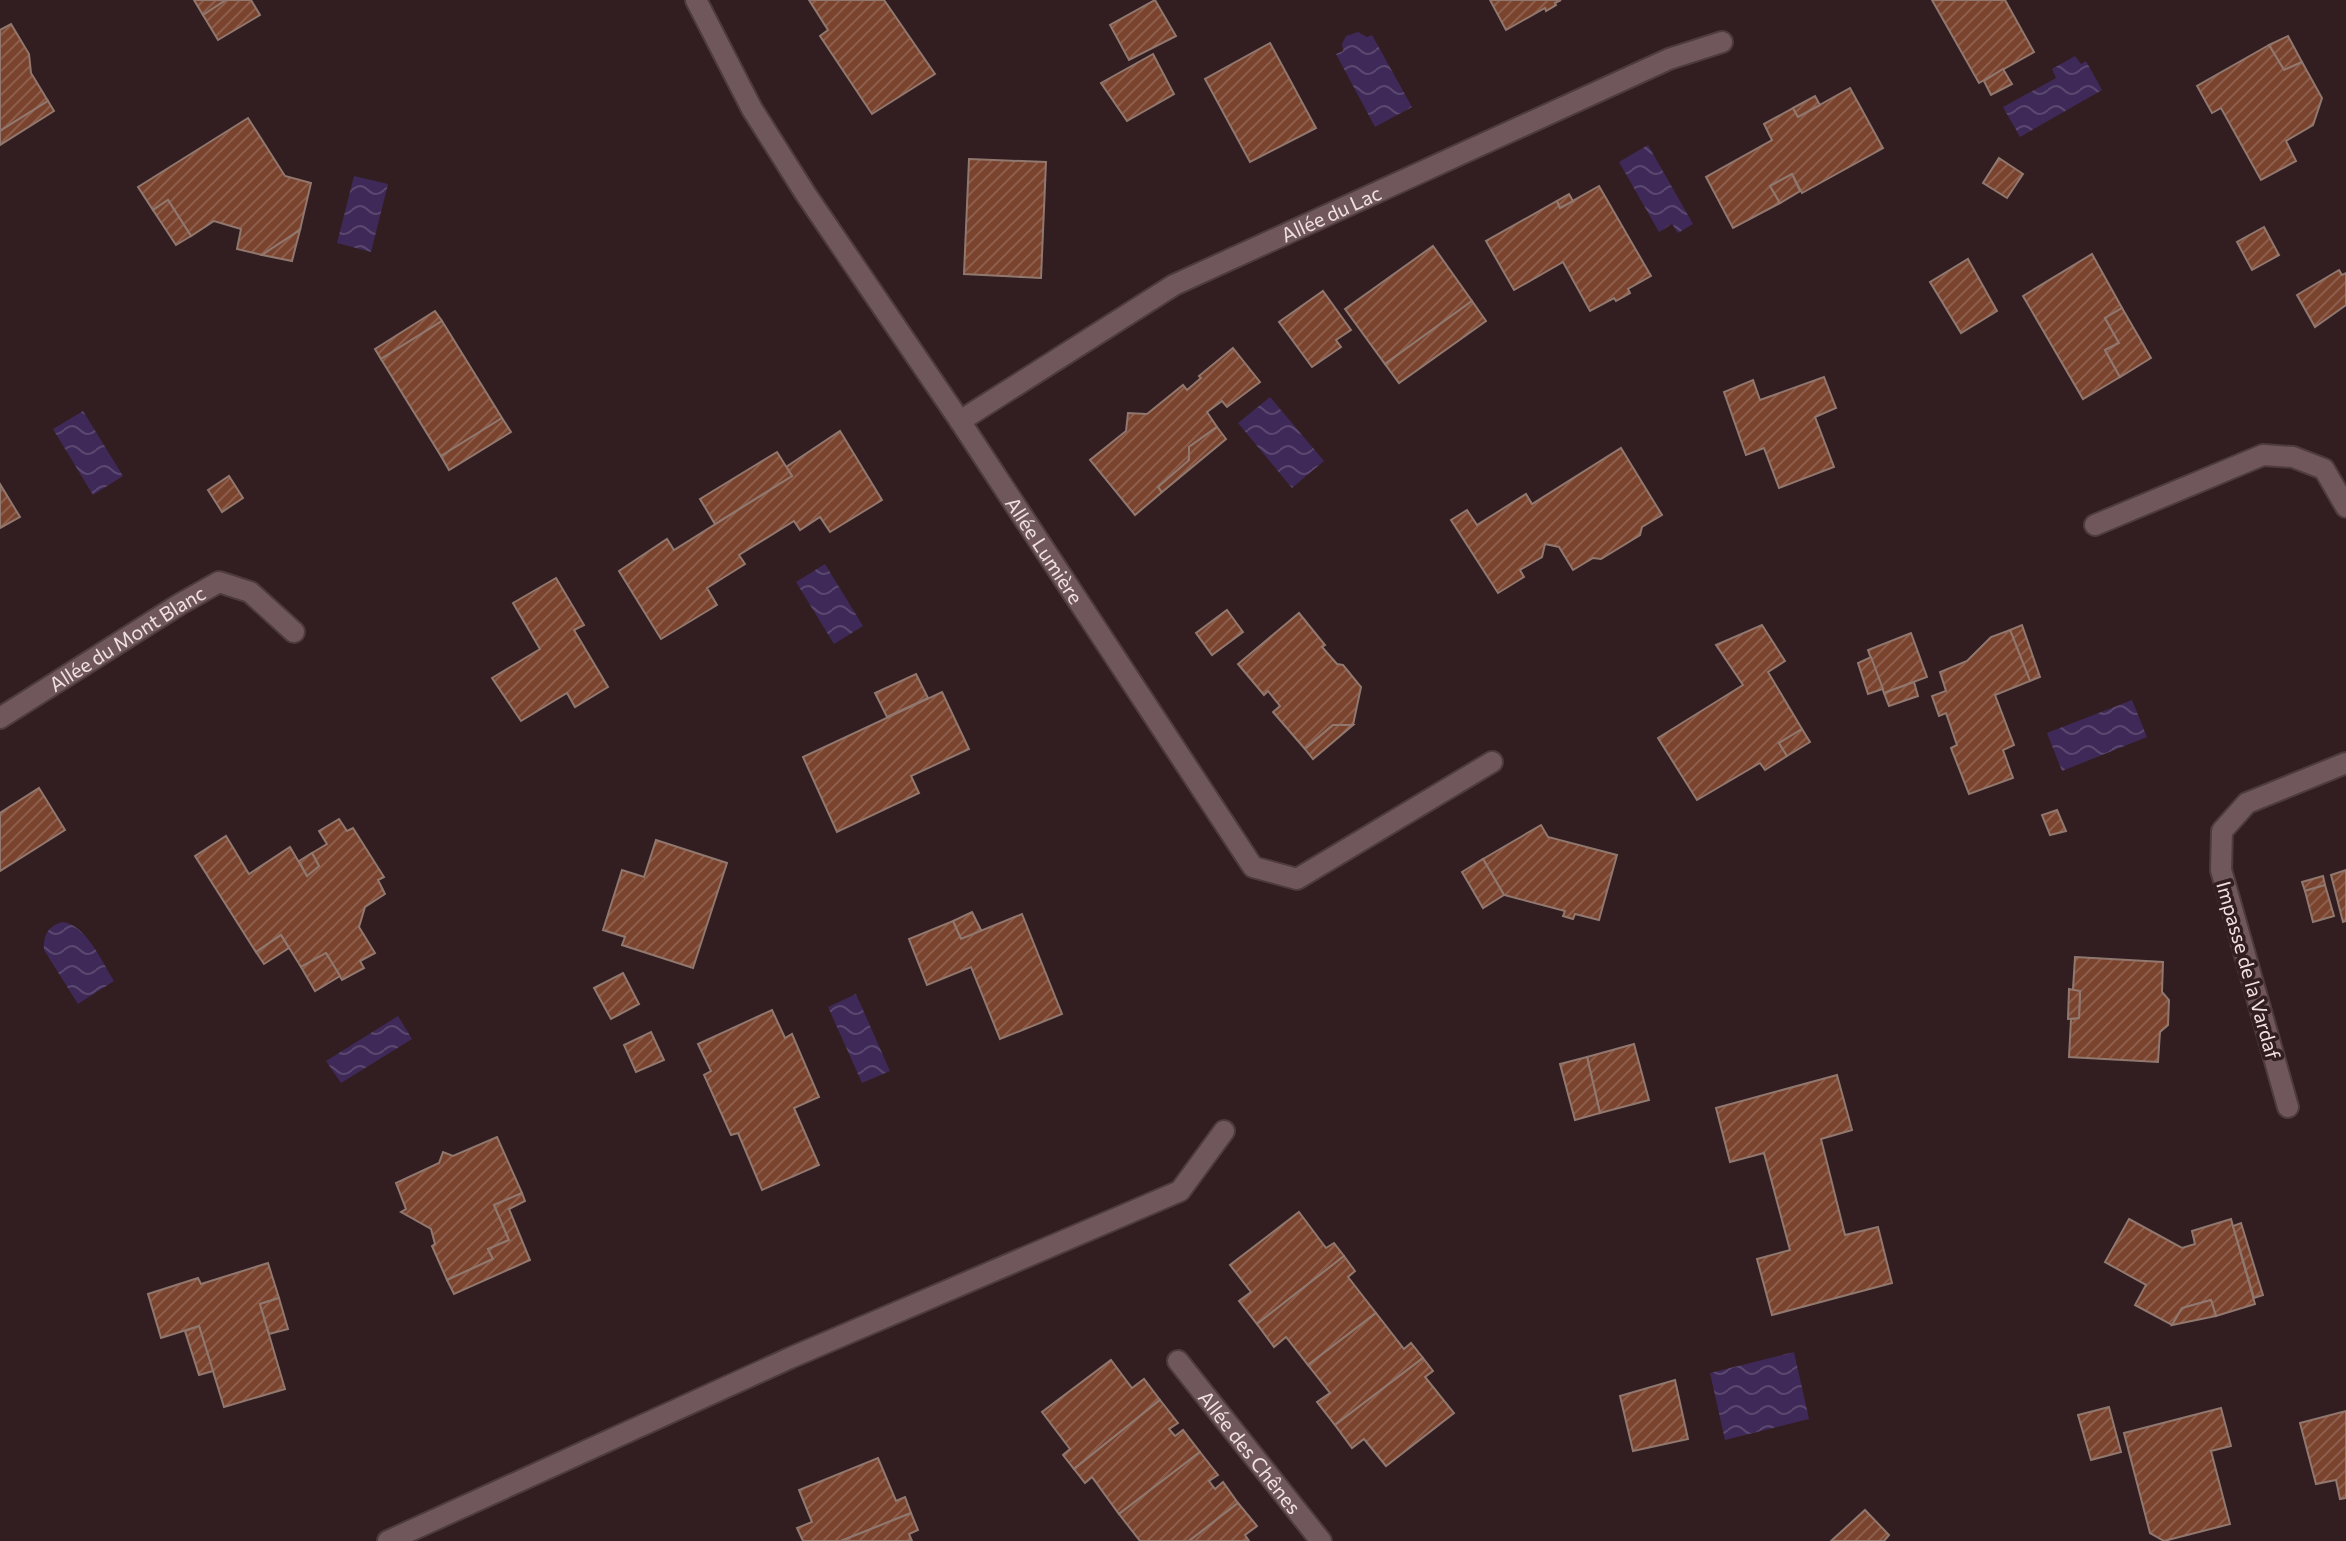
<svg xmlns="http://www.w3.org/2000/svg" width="2346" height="1541" viewBox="0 0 2346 1541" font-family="Commissioner,sans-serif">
	<defs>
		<pattern id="water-waves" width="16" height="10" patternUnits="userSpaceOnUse" patternTransform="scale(2)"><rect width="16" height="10" fill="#3f2958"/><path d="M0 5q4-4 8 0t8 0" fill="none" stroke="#5b4870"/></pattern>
		<pattern id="building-hatch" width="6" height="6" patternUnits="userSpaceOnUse" patternTransform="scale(2)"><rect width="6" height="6" fill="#7a432e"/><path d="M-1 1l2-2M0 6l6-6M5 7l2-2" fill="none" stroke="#8d5e4c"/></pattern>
	</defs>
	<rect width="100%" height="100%" fill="#321d20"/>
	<g fill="url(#water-waves)">
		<path d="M1358,32L1367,37L1372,35L1412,107L1375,127L1336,54L1343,51L1342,44L1346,36Z"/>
		<path d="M2075,56L2081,64L2086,61L2102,90L2020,137L2003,107L2056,78L2052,69Z"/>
		<path d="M1648,145L1693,224L1678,233L1672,224L1659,232L1619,162Z"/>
		<path d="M354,176L388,184L371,252L337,243Z"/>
		<path d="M1270,397L1324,461L1292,488L1238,423Z"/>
		<path d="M83,411L123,476L93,495L53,429Z"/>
		<path d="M825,564L863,626L834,644L796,582Z"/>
		<path d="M2132,700L2147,737L2062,771L2047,733Z"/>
		<path d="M62,922C86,924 102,962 114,981L78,1004L44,950C43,935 48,926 62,922Z"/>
		<path d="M856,994L890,1071L862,1083L828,1007Z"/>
		<path d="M398,1016L412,1039L341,1083L326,1061Z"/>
		<path d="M1794,1352L1809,1419L1725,1440L1710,1373Z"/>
	</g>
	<g fill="url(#building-hatch)" stroke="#91786f" stroke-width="2">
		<path d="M194,0H226L203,15Z"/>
		<path d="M226,0H251L260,15L218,40L203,15Z"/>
		<path d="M809,0H884L935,74L872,114L820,36L828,30Z"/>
		<path d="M1155,0L1176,36L1129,60L1110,25Z"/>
		<path d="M1490,0H1561L1555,3L1556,5L1546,11L1545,8L1506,30Z"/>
		<path d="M1932,0H2005L2034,52L1979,83Z"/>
		<path d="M11,24L29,54L31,73L48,101L0,131V30Z"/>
		<path d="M2288,36L2302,62L2284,70L2269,45Z"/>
		<path d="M1270,43L1316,128L1250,162L1205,79Z"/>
		<path d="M2269,45L2284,70L2302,62L2322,98L2313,125L2286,141L2296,161L2261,180L2221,108L2212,113L2197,86Z"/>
		<path d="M1153,54L1174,94L1127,121L1101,83Z"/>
		<path d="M2003,69L2012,84L1991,95L1984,81Z"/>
		<path d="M1850,88L1883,148L1802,193L1792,174L1770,186L1780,203L1733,228L1706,177L1772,140L1764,124L1793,108L1798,117Z"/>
		<path d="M1815,96L1820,105L1798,117L1793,108Z"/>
		<path d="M48,101L54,111L0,145V131Z"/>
		<path d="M248,118L285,176L311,183L300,230L262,255L237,249L241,229L214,221L191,236L168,200L153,210L138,187Z"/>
		<path d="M1999,158L2023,174L2007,198L1983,183Z"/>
		<path d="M969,159L1046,162L1041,278L964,274Z"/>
		<path d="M1792,174L1800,191L1780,203L1770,186Z"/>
		<path d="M1599,186L1651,276L1628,289L1630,293L1616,301L1614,298L1590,311L1563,262L1514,290L1486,241L1557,201L1560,208Z"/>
		<path d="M1569,194L1573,201L1560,208L1557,201Z"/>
		<path d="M168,200L191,236L176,245L153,210Z"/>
		<path d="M2264,227L2279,255L2252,270L2237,242Z"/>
		<path d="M300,230L292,261L262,255Z"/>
		<path d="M1433,246L1472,301L1385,364L1345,309Z"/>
		<path d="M2092,254L2122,308L2105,318L2119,343L2105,350L2120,377L2083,399L2023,296Z"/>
		<path d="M1968,259L1997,311L1961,333L1930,282Z"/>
		<path d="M2339,270L2342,275L2346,273V305L2315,327L2297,295Z"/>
		<path d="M1323,291L1351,330L1336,340L1341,347L1312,367L1279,322Z"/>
		<path d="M1472,301L1486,321L1399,383L1385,364Z"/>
		<path d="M2122,308L2151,358L2120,377L2105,350L2119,343L2105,318Z"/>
		<path d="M435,311L442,321L381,359L375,349Z"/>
		<path d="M442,321L502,418L441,456L381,359Z"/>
		<path d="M1233,348L1260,382L1227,407L1222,401L1207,412L1217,427L1189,447L1191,453L1187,463L1158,487L1162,492L1135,515L1090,460L1126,431L1128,413L1147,414L1183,385L1187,390L1201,378L1199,376Z"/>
		<path d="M1824,377L1836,408L1815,417L1834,467L1779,488L1764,448L1746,455L1724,392L1753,380L1760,400Z"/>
		<path d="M502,418L511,432L449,470L441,456Z"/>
		<path d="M1217,427L1226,439L1162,492L1158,487L1189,460V447Z"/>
		<path d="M840,431L882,500L830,532L820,517L800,530L794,521L739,555L745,564L707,588L717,605L661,639L619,571L667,539L674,550L792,476L786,467Z"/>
		<path d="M1621,448L1662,515L1642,527L1640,535L1601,559L1593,558L1573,570L1559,547L1545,544L1542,557L1520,570L1524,577L1498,593L1451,520L1467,510L1477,525L1526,494L1532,504Z"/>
		<path d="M777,452L792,476L715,524L700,499Z"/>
		<path d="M229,476L243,498L222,512L208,490Z"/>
		<path d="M0,484L20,517L0,528Z"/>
		<path d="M556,578L584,625L574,630L608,687L575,707L567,693L521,721L492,678L540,649L513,603Z"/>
		<path d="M1227,610L1243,632L1212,655L1196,633Z"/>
		<path d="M1299,613L1325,645L1322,647L1337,664L1343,665L1361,687L1353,725H1333L1305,749L1273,712L1280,706L1268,691L1264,695L1238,664Z"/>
		<path d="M1762,625L1785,661L1768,672L1802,729L1779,743L1787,756L1765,770L1760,763L1697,800L1658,738L1743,685L1716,645Z"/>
		<path d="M2022,625L2040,677L2030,681L2010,630Z"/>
		<path d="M2010,630L2030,681L1995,695L2014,745L2003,750L2013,778L1969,794L1951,748L1957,745L1946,713L1939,716L1932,696L1946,691L1940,672L1967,661L1991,637Z"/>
		<path d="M1911,633L1927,677L1884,693L1868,650Z"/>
		<path d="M1871,657L1883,689L1868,694L1858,663Z"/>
		<path d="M916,674L928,698L887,717L875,693Z"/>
		<path d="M1914,682L1918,696L1889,706L1884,693Z"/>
		<path d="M942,692L969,749L911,776L919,793L837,832L803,757Z"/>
		<path d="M1333,725H1353L1313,759L1305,749Z"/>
		<path d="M1802,729L1810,742L1787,756L1779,743Z"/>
		<path d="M39,788L65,830L0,871V813Z"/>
		<path d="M2057,810L2066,831L2050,835L2042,815Z"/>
		<path d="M339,819L347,831L353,828L384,877L378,880L385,894L365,907L359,927L375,953L360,961L364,968L342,980L326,953L301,967L281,935L256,952L195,856L226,836L249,874L290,847L307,876L319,866L312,853L327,844L319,831Z"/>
		<path d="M1541,825L1548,837L1617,855L1599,920L1575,914L1573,919L1563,916L1565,911L1504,895L1483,859Z"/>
		<path d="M656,840L727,863L693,968L622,945L625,937L603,930L622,870L644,877Z"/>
		<path d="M312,853L319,866L307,876L299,861Z"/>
		<path d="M1483,859L1504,895L1483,908L1462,872Z"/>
		<path d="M2346,870V921L2343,922L2331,875Z"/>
		<path d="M2323,876L2325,885L2305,891L2302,882Z"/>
		<path d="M2325,885L2334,916L2313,922L2305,891Z"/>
		<path d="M972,912L982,932L961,939L953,921Z"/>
		<path d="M1022,914L1062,1014L1000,1039L971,967L927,985L909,939L953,921L961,939Z"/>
		<path d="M281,935L289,948L264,964L256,952Z"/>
		<path d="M326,953L340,976L315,991L301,967Z"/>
		<path d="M2075,957L2163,962L2162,992L2169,1000L2168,1025L2160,1032L2158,1062L2069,1057L2071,1019L2079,1018L2080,991H2073V989Z"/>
		<path d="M623,973L639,1004L611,1019L594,988Z"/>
		<path d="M2069,989L2080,991L2079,1018L2068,1019Z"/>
		<path d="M772,1010L785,1038L792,1034L819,1097L794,1108L819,1165L762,1190L738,1133L731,1135L704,1075L711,1071L698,1044Z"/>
		<path d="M651,1032L664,1060L636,1072L624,1045Z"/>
		<path d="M1634,1044L1649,1100L1600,1113L1587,1057Z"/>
		<path d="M1587,1057L1600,1113L1575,1120L1560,1064Z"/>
		<path d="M1837,1075L1852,1130L1821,1139L1845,1235L1878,1227L1892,1283L1772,1315L1757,1259L1790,1250L1764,1153L1730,1162L1716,1108Z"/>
		<path d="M497,1137L522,1193L494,1205L509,1240L488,1249L493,1259L447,1280L432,1246L435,1244L431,1229L401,1212L406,1209L396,1183L439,1163L443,1152L453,1156Z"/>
		<path d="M522,1193L525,1201L509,1209L530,1260L454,1294L447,1280L493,1259L488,1249L509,1240L494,1205Z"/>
		<path d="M1299,1212L1326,1248L1334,1243L1344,1256L1257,1324L1239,1301L1251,1292L1230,1265Z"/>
		<path d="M2129,1219L2182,1248L2195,1244L2192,1231L2231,1219L2255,1304L2216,1316L2211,1300L2182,1308L2172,1325L2135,1305L2146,1285L2105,1262Z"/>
		<path d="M2241,1223L2263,1295L2254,1298L2233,1226Z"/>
		<path d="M1344,1256L1355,1271L1348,1277L1376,1313L1308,1365L1286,1337L1274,1347L1257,1324Z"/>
		<path d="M268,1263L279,1298L260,1304L285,1389L224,1407L199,1326L161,1338L148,1294L198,1278L201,1284Z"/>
		<path d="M279,1298L288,1329L269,1334L260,1304Z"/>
		<path d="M2211,1300L2216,1316L2172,1325L2182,1308Z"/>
		<path d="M1376,1313L1404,1349L1411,1343L1423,1358L1335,1425L1317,1402L1330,1393L1308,1365Z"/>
		<path d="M199,1326L213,1371L199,1375L185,1331Z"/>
		<path d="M1423,1358L1433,1371L1425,1377L1454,1413L1386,1466L1364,1439L1352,1448L1335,1425Z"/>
		<path d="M1111,1360L1132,1388L1144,1379L1160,1400L1074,1469L1063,1455L1070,1449L1042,1412Z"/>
		<path d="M1675,1380L1688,1439L1633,1451L1620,1396Z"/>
		<path d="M1160,1400L1178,1423L1169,1429L1175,1436L1183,1430L1200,1452L1119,1514L1092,1477L1085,1483L1074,1469Z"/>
		<path d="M2109,1407L2121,1452L2091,1460L2078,1415Z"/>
		<path d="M2221,1408L2231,1446L2211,1451L2230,1524L2164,1541L2150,1533L2124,1433Z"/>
		<path d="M2346,1411V1498L2340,1499L2336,1480L2316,1484L2300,1423Z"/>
		<path d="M1200,1452L1218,1475L1209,1481L1215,1489L1223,1482L1238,1503L1189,1541H1140L1119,1514Z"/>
		<path d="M878,1458L896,1501L905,1497L911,1513L841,1541H803L797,1528L812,1522L799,1490Z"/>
		<path d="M1238,1503L1257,1526L1245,1535L1249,1541H1189Z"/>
		<path d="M1865,1510L1889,1535L1884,1541H1831Z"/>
		<path d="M911,1513L918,1530L909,1534L912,1541H841Z"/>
	</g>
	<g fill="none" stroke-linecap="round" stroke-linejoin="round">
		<defs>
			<g id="minor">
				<path id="s1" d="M696,0L752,109L805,193L960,421L1253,867L1297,879L1492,762"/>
				<path id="s2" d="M960,421L1174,285L1669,59L1722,42"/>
				<path d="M2095,525L2263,455L2293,457L2324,469L2346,507"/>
				<path id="s3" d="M0,718L180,604L219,582L250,592L294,632"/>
				<path d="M2288,1107L2221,870L2222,831L2247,803L2346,763"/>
				<path id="s4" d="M1178,1361L1321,1541"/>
				<path d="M388,1541L790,1358L1180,1191L1224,1131"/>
			</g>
		</defs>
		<use href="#minor" stroke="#4d3b3e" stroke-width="24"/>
		<use href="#minor" stroke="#70575b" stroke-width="20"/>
	</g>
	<g text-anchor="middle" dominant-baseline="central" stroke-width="7" stroke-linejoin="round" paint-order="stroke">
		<g font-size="20" fill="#f0e0e2" stroke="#321d20">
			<text stroke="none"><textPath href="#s2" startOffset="426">Allée du Lac</textPath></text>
			<text stroke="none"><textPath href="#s1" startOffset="652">Allée Lumière</textPath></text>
			<text stroke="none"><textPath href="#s3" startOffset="150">Allée du Mont Blanc</textPath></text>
			<text transform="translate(2249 970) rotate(74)">Impasse de la Vardaf</text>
			<text stroke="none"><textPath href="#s4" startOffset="116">Allée des Chênes</textPath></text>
		</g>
	</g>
</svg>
